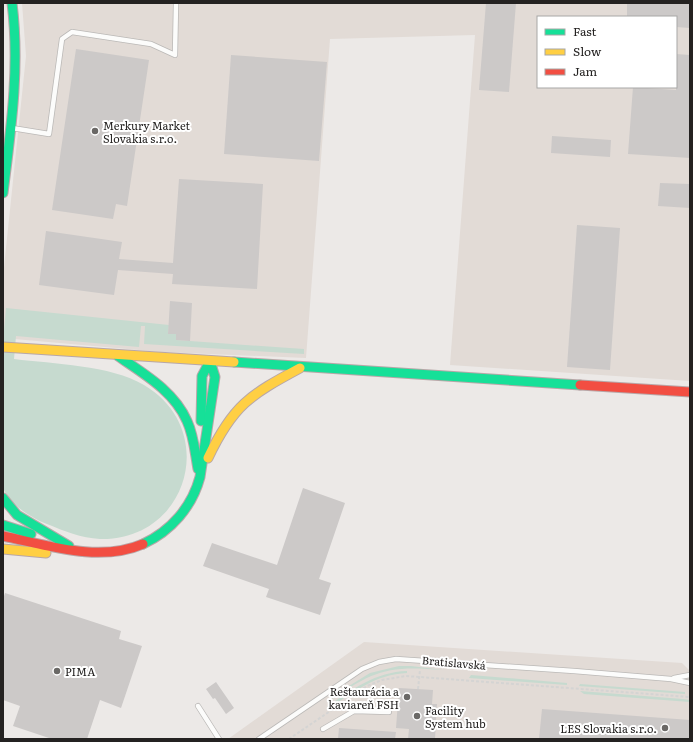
<svg xmlns="http://www.w3.org/2000/svg" width="693" height="742" viewBox="0 0 693 742" font-family="Literata,serif">
	<rect width="100%" height="100%" fill="#ece9e7"/>
	<g fill="#e2dbd6" fill-rule="evenodd">
		<path d="M22,3H690V381L450,365L475,35L330,39L306,358L161,352L3,338V277L26,56ZM538,17H676V87H538Z"/>
		<path d="M364,642L682,663L690,671V739H228Z"/>
	</g>
	<g fill="#c6dacf">
		<path d="M6,308L169,325L168,334H176V340L304,349V354L144,344L145,326H141L139,347L16,336L14,359C54,364 110,365 144,385C220,430 188,541 100,539C81,538 64,531 47,524C33,519 7,503 3,487C0,477 3,453 3,442C3,397 1,353 6,308Z"/>
		<path d="M399,666H411L444,670C385,665 373,671 325,704L349,686L370,673Z"/>
		<path d="M407,671V673C376,674 354,692 329,708L327,707C352,689 376,672 407,671Z"/>
		<path d="M471,675L567,683V685L469,678Z"/>
		<path d="M580,684L685,692V694L579,686Z"/>
		<path d="M580,691L683,699L690,700V702L584,694Z"/>
	</g>
	<g fill="#ccc9c8">
		<path d="M486,3H516L509,92L479,90Z"/>
		<path d="M627,3H690V28L676,27V17H627Z"/>
		<path d="M76,49L149,60L127,206L116,204L113,219L52,210Z"/>
		<path d="M676,54L690,55V158L628,154L633,87L676,90Z"/>
		<path d="M231,55L327,62L319,161L224,154Z"/>
		<path d="M552,136L611,140L610,157L551,153Z"/>
		<path d="M179,179L263,184L257,289L172,284L173,274L118,270L114,295L39,285L46,231L122,242L119,259L173,263Z"/>
		<path d="M660,183L690,184V208L658,206Z"/>
		<path d="M577,225L620,228L610,370L567,367Z"/>
		<path d="M170,301L192,303L190,341L176,340V334H168Z"/>
		<path d="M303,488L345,503L319,579L331,583L320,615L266,597L269,589L203,566L212,543L277,565Z"/>
		<path d="M5,593L121,631L119,639L142,646L121,708L100,700L87,739H52L13,726L20,706L3,700V599Z"/>
		<path d="M216,682L234,708L226,714L215,698L213,699L206,689Z"/>
		<path d="M399,688L433,690L432,704H437L435,739H408L409,729L396,728Z"/>
		<path d="M542,709L690,720V739H539Z"/>
		<path d="M339,728L396,732L395,739H338Z"/>
	</g>
	<g fill="none" stroke-linecap="round" stroke-linejoin="round">
		<defs>
			<g id="lane">
				<path d="M12,128L49,134L62,39L72,32L151,44L175,55L176,3"/>
				<path d="M674,678L690,675"/>
				<path d="M198,706L219,739"/>
				<path d="M323,729L354,711L389,712"/>
				<path d="M259,739L362,669L379,662L396,659L574,671L671,679L690,683"/>
			</g>
			<g id="fast">
				<path d="M3,193C11,129 20,67 12,3"/>
				<path d="M118,356C144,374 174,391 187,421C194,436 195,453 198,469"/>
				<path d="M234,362L580,385"/>
				<path d="M201,421L202,376L210,361"/>
				<path d="M3,498L17,515L69,546"/>
				<path d="M3,525L31,534"/>
				<path d="M143,544C171,531 192,507 200,477L215,377L210,361"/>
			</g>
			<g id="slow">
				<path d="M3,347L234,362"/>
				<path d="M208,458C233,405 250,395 300,368"/>
				<path d="M3,549L46,553"/>
			</g>
			<g id="jam">
				<path d="M580,385L690,392"/>
				<path d="M3,536C47,545 99,563 143,544"/>
			</g>
		</defs>
		<use href="#lane" stroke="#bbb9b7" stroke-width="6"/>
		<use href="#fast" stroke="#b8a7a8" stroke-width="11"/>
		<use href="#slow" stroke="#b8a7a8" stroke-width="11"/>
		<use href="#jam" stroke="#b8a7a8" stroke-width="11"/>
		<g stroke="#d4d4d3" stroke-width="2" stroke-dasharray="3 2" stroke-linecap="butt">
			<path d="M418,689L420,670"/>
			<path d="M289,739L367,686L382,680L406,676L690,697"/>
		</g>
		<use href="#lane" stroke="#fcfcfb" stroke-width="4.5"/>
		<use href="#fast" stroke="#16e098" stroke-width="9"/>
		<use href="#slow" stroke="#ffcf43" stroke-width="9"/>
		<use href="#jam" stroke="#f24e42" stroke-width="9"/>
	</g>
	<g fill="#6a6866" stroke="#fff" stroke-width="1.5">
		<circle cx="95" cy="131" r="4"/>
		<circle cx="57" cy="671" r="4"/>
		<circle cx="407" cy="697" r="4"/>
		<circle cx="417" cy="716" r="4"/>
		<circle cx="665" cy="728" r="4"/>
	</g>
	<g text-anchor="middle" dominant-baseline="central" stroke-width="4" stroke-linejoin="round" paint-order="stroke">
		<g font-size="11" fill="#242221" stroke="#fff" text-anchor="start">
			<text x="103" y="125">Merkury Market<tspan x="103" dy="13">Slovakia s.r.o.</tspan></text>
			<text x="65" y="671">PIMA</text>
			<text x="399" y="691" text-anchor="end">Reštaurácia a<tspan x="399" dy="13">kaviareň FSH</tspan></text>
			<text x="425" y="710">Facility<tspan x="425" dy="13">System hub</tspan></text>
			<text x="657" y="728" text-anchor="end">LES Slovakia s.r.o.</text>
		</g>
		<g font-size="11" fill="#242221" stroke="#fff">
			<text transform="translate(454 662) rotate(5)">Bratislavská</text>
		</g>
	</g>
	<rect width="693" height="742" fill="none" stroke="#242221" stroke-width="8"/>
	<rect x="537" y="16" width="140" height="72" fill="#ffffff" stroke="#a7a7a6"/>
	<rect x="545" y="29" width="20" height="6" fill="#16e098" stroke="#a7a7a6"/>
	<text x="573" y="36" font-size="12" fill="#242221">Fast</text>
	<rect x="545" y="49" width="20" height="6" fill="#ffcf43" stroke="#a7a7a6"/>
	<text x="573" y="56" font-size="12" fill="#242221">Slow</text>
	<rect x="545" y="69" width="20" height="6" fill="#f24e42" stroke="#a7a7a6"/>
	<text x="573" y="76" font-size="12" fill="#242221">Jam</text>
</svg>
